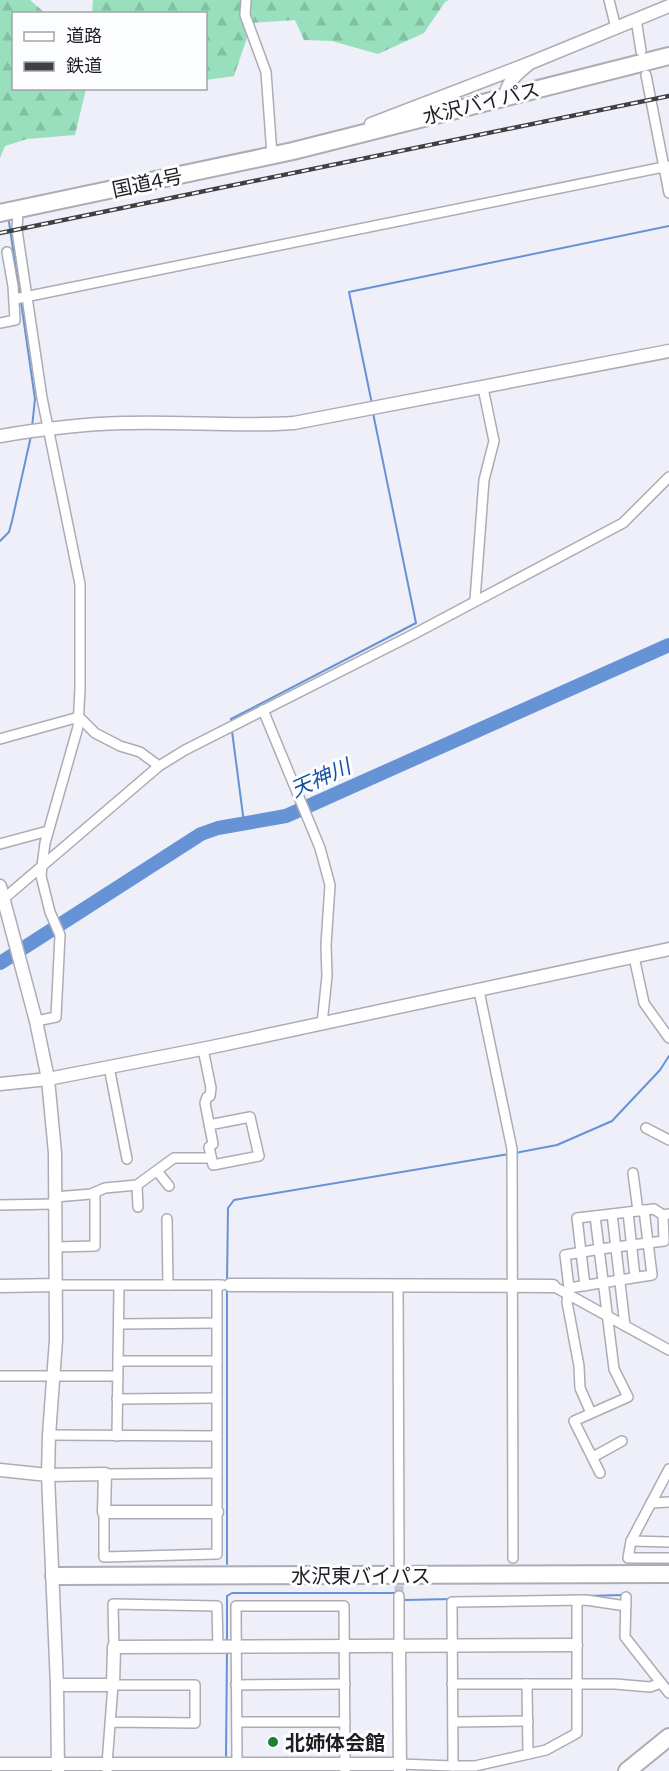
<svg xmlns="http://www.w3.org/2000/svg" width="669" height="1771" viewBox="0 0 669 1771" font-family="Lato,'Noto Sans JP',sans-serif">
	<defs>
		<pattern id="forest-firs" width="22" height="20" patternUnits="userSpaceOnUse" patternTransform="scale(1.5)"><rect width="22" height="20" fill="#98dfbd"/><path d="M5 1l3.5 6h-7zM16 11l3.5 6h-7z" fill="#83bfa2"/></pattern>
	</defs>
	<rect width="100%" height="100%" fill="#eeeff8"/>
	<g fill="url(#forest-firs)">
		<path d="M0,0H30L45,13L14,14V88L86,89L75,135L27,139L5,146L0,158Z"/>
		<path d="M93,0H449L445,2L424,33L378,54L332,41L304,40L295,20L252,23L234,76L206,80V14H92Z"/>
	</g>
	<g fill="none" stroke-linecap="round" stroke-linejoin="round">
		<g stroke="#6693d6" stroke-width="2">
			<path d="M9,222L20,297"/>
			<path d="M21,302L35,399L32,427"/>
			<path d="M372,404L349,292L669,226"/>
			<path d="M0,541L9,532L12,521L31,436"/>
			<path d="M231,722V719L416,623L373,413"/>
			<path d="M232,731L244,823"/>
			<path d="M515,1153L557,1145L612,1121L660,1070L669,1056"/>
			<path d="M227,1282L228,1208L234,1200L509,1154"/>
			<path d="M227,1288V1564"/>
			<path d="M402,1596L405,1600L452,1599"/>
			<path d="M586,1596L622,1595"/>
			<path d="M227,1641V1596L232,1593H397"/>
			<path d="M226,1756L227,1649"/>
		</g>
		<path stroke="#6693d6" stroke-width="14" d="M0,963L201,834L218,828L286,816L669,645"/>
		<path stroke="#c4c5cd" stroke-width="9" stroke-dasharray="9 4.5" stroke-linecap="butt" d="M399,1572V1596"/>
		<defs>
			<g id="street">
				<path d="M246,0L245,15L266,72L272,155"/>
				<path d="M609,0L616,28"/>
				<path d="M636,19L641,51"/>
				<path d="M646,75L669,193"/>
				<path d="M18,210L17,230L42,398L80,584V688L78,727L45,843L42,866L41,876L50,912L60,935L56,1017L36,1021"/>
				<path d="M15,299L669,166"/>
				<path d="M0,323L15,320L13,286L7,252"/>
				<path d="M475,600L484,480L494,441L483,388"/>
				<path d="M263,710L320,848L330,885L326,945L327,976L322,1024"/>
				<path d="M79,717L95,733L120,746L140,752L159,766"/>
				<path d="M0,739L79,717"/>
				<path d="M0,844L48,831"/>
				<path d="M0,902L159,766L185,750L416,633L623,523L669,477"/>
				<path d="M634,957L644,1003L669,1038"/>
				<path d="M479,991L512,1149L513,1558"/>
				<path d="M203,1049L211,1088L210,1096L207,1097L205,1103L213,1144L209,1147L213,1165L259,1156L250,1117L209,1125"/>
				<path d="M109,1067L127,1159"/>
				<path d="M646,1128L669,1140"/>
				<path d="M157,1171L169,1186"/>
				<path d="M633,1173L638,1211"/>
				<path d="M137,1185L138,1207"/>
				<path d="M55,1197L91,1194L105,1188L137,1185L174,1158H211"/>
				<path d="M0,1205L55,1204"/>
				<path d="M628,1212L635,1277"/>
				<path d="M612,1214L625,1326"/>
				<path d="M167,1219L168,1285"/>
				<path d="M56,1247L95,1246V1193"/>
				<path d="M57,1285H222"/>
				<path d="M398,1285L399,1564"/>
				<path d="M553,1286L669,1350"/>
				<path d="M585,1286L577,1218L595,1216"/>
				<path d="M569,1288L565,1255L600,1249L664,1241L663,1215"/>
				<path d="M119,1324L217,1323"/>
				<path d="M118,1361H217"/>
				<path d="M0,1376H118"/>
				<path d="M117,1399L217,1398"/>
				<path d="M591,1413L580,1388L579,1366L567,1302L569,1288L652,1275L644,1210"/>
				<path d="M49,1435L217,1436"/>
				<path d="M117,1436L119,1286"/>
				<path d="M593,1457L622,1441"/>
				<path d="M669,1469L631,1541L628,1558H669"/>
				<path d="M600,1473L574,1421L628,1397L614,1369L595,1216L654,1209L663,1215L669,1214"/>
				<path d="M105,1474L217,1473"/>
				<path d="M651,1503L669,1502"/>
				<path d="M104,1512V1557L217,1554V1285"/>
				<path d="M631,1541L669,1542"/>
				<path d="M399,1596V1646"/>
				<path d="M626,1597L625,1637L669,1693"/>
				<path d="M577,1600V1733L546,1750L475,1766H453L452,1602L586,1600L626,1606"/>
				<path d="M114,1647L113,1604L217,1606L218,1647"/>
				<path d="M452,1684H615L650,1687L661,1683"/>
				<path d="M527,1684L528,1754"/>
				<path d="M236,1685L345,1684"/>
				<path d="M237,1722H345"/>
				<path d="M453,1722L528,1721"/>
				<path d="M237,1764L236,1606H344L345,1771"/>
				<path d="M399,1764L453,1766"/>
				<path d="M107,1771V1764L113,1685H195V1723L110,1722"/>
			</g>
			<g id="secondary">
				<path d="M505,96C508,80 518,73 530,63L669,6"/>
				<path d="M371,124L530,63"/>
				<path d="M0,436C41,429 82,424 123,423C180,421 237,427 294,423L669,351"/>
				<path d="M0,886L36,1021L48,1079L55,1153L56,1340L49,1435L48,1475L57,1685L58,1771"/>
				<path d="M0,1084L48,1079L212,1047L669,949"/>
				<path d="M230,1285L553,1286"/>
				<path d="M0,1286L57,1285"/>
				<path d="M0,1470L48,1475L105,1474L104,1512H217"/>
				<path d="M399,1646L400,1771"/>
				<path d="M57,1685H113L114,1647L576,1645"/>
				<path d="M0,1764H399"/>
			</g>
			<g id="highway">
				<path d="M0,213L293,151L669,56"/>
				<path d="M54,1576L669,1574"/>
				<path d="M627,1771L669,1737"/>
			</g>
		</defs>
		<use href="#street" stroke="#acacb5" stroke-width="12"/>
		<use href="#secondary" stroke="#acacb5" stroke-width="15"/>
		<use href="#highway" stroke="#acacb5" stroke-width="20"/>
		<use href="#street" stroke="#fff" stroke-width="9"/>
		<use href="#secondary" stroke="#fff" stroke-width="12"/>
		<use href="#highway" stroke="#fff" stroke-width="16"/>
		<defs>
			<path id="rail" d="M0,233L669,96"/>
		</defs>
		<use href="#rail" stroke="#404044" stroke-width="4.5"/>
		<use href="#rail" stroke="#fcfdfe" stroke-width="2" stroke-dasharray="7" stroke-linecap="butt"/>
	</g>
	<circle fill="#198237" stroke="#fcfdfe" stroke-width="2" cx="273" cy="1742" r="6"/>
	<g text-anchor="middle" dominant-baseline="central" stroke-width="6" stroke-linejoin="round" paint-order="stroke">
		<g font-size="20" fill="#1e1e21" stroke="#fcfdfe">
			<text transform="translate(481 102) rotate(-14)">水沢バイパス</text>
			<text transform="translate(147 182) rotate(-12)">国道4号</text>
			<text x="361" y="1575">水沢東バイパス</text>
		</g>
		<g font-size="20" font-weight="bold" fill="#1e1e21" stroke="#fcfdfe" text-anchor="start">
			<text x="285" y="1742">北姉体会館</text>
		</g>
		<g font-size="21" font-style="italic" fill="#154f9e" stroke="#fcfdfe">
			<text transform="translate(320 777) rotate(-24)">天神川</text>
		</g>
	</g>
	<rect x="12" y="12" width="195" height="78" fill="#fcfdfe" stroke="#a3a4a6" stroke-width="1.5"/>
	<rect x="24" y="32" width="30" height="9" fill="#ffffff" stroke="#a3a4a6" stroke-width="1.5"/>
	<text x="66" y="42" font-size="18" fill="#1e1e21">道路</text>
	<rect x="24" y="62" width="30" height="9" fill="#404044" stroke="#a3a4a6" stroke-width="1.5"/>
	<text x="66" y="72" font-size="18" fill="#1e1e21">鉄道</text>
</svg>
